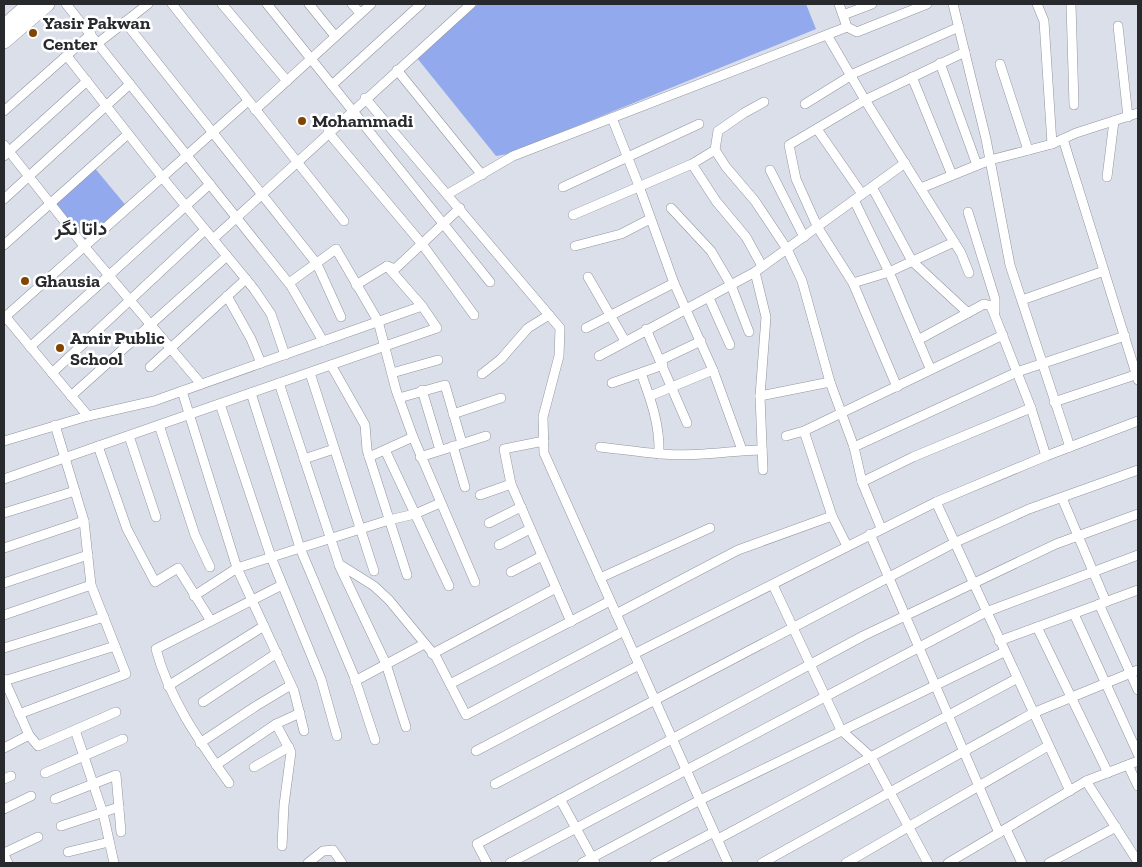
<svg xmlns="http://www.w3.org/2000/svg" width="1142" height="867" viewBox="0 0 1142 867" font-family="'Zilla Slab',Vazirmatn,serif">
	<rect width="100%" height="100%" fill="#dbdfe9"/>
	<g fill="#93a9ed">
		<path d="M478,4H806L816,29L508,154L496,156L417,58Z"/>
		<path d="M93,166L128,208L84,246L50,204Z"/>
	</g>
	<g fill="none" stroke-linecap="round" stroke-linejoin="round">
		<defs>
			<g id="street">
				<path d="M66,4L291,286L323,341"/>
				<path d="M172,4L344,221"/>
				<path d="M222,4L287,81"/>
				<path d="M267,4L490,282"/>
				<path d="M309,4L335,36"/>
				<path d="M352,4L360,13"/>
				<path d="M839,4L847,27L857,32L927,4"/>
				<path d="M953,4L986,139L1010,265L1070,447"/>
				<path d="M1037,4L1044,21L1052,144"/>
				<path d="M1071,4L1074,105"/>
				<path d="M843,15L872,4"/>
				<path d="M125,22L317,264L341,317"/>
				<path d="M1118,26L1128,117"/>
				<path d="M827,35L865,100L961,253L969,273"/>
				<path d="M98,43L148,4"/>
				<path d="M67,56L162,177L254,289L271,314L285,355"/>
				<path d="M940,63L977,165"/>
				<path d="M1000,64L1028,150"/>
				<path d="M397,70L482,175"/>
				<path d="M912,77L952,175"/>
				<path d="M332,85L421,4"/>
				<path d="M365,98L560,328L559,356L543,417L544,453L728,863"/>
				<path d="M764,102L744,113L718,131L715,150L726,167L755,201L787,249L802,281L830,382L854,447L862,482L881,528"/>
				<path d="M805,104L855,73L959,27"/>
				<path d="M255,110L371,4"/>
				<path d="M4,111L91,34"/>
				<path d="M612,118L639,186L674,283L713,370L742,450"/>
				<path d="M817,129L862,194"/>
				<path d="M328,132L422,244L474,315"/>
				<path d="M1063,139L1138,380"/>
				<path d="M4,145L84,246L201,384"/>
				<path d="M4,156L87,81"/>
				<path d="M692,164L716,201L746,237L762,266"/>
				<path d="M770,170L804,237"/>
				<path d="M1107,177L1114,121"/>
				<path d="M563,187L699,124"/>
				<path d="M872,187L912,261L968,313"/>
				<path d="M921,188L990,160L1052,144L1076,133L1138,113"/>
				<path d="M448,194L513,156L847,27"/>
				<path d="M4,199L130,84"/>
				<path d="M854,200L889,272L930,368"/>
				<path d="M671,208L711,251L731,285L749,332"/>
				<path d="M968,212L995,299V312"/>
				<path d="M573,215L692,164L715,150"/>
				<path d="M213,239L471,4"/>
				<path d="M4,245L128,134"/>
				<path d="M575,246L621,234L650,219"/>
				<path d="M755,272L766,317L760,396L763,470"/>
				<path d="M588,277L625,341"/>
				<path d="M289,283L336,249L378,321L396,390L413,437L475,582"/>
				<path d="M853,283L889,272L954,242"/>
				<path d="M356,285L387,266L395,269L460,208"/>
				<path d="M227,296L251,339L261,363"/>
				<path d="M709,298L730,345"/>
				<path d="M1022,300L1104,271"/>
				<path d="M4,315L88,416"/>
				<path d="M5,317L248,101"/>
				<path d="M586,328L674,283"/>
				<path d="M646,329L687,423"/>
				<path d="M918,340L984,304L991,306L1031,408L1046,456"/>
				<path d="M30,347L210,184"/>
				<path d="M599,356L755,272L905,163"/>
				<path d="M661,360L701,341"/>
				<path d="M331,365L365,425L367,450L407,575"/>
				<path d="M150,367L246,279"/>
				<path d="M52,373L205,230"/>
				<path d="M310,373L374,571"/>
				<path d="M392,373L438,360"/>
				<path d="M641,373C651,400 660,425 659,454"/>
				<path d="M482,374L501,359L528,328L549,315"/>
				<path d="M279,383L339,564L374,586L389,600L436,657L466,715L624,631"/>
				<path d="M612,383L663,365"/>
				<path d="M897,387L853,283L818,228L796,179L789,145L865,100L965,52"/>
				<path d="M422,390L440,450"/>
				<path d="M182,391L237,568L294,691L304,731"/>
				<path d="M251,393L300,548L354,676L375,740"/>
				<path d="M71,396L227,256"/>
				<path d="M650,396L713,370"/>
				<path d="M760,396L830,382"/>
				<path d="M399,398L445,385L462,443"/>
				<path d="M1054,402L1138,374"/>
				<path d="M220,404L271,557L321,679L337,736"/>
				<path d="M453,414L501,398"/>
				<path d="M159,425L195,535L210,567"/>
				<path d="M804,431L832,516L847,546"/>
				<path d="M129,436L156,517"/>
				<path d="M786,436L804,431L1003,335"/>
				<path d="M4,441L88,416L154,401L422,306"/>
				<path d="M544,441L504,449L511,484L571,622"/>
				<path d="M98,446L127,529L155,582L178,568L211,621"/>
				<path d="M453,446L465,487"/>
				<path d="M600,447C635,451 669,457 704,454C724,453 743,450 762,450"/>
				<path d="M854,447L1017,372L1125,336"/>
				<path d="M385,450L449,586"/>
				<path d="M369,457L413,437"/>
				<path d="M420,457L486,436"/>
				<path d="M304,459L334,449"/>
				<path d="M4,479L437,328L422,306L387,266"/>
				<path d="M862,482L913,457L1031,408"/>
				<path d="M480,495L511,484"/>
				<path d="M1062,498L1106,602"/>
				<path d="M936,502L1070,791"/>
				<path d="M4,513L75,491"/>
				<path d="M489,523L521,507"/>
				<path d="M870,534L999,833"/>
				<path d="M499,545L530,529"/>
				<path d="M4,548L84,521"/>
				<path d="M339,565L386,664L406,727"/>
				<path d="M511,572L542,556"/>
				<path d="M600,578L710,528"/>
				<path d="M4,583L88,555"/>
				<path d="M773,585L841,730L871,757L928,863"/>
				<path d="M194,596L237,568L389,520L415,514L440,503"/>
				<path d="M1099,604L1138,690"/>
				<path d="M616,614L738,550L832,516"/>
				<path d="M1074,614L1138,754"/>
				<path d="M4,615L91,585"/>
				<path d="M1037,627L1108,773"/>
				<path d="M999,641L1138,590"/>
				<path d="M4,648L104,617"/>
				<path d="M432,654L556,588"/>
				<path d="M634,654L936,502L1046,456L1138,421"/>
				<path d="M4,679L29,735L38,746L116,712"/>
				<path d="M4,681L115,646"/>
				<path d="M355,681L424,644"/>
				<path d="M450,684L610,601"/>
				<path d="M168,686L264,626"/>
				<path d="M203,702L277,653"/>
				<path d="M19,714L126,674L91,585L84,521L55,425"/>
				<path d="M276,724L291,752L284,805L282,846"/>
				<path d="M75,730L103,813L114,863"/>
				<path d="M200,743L256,706L291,685"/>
				<path d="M4,748L29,735"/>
				<path d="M476,751L639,665"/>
				<path d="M216,765L276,724L300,713"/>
				<path d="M1128,765L1138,786"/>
				<path d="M254,767L289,747"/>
				<path d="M45,773L123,739"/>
				<path d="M4,779L11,776"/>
				<path d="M1086,781L1138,862"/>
				<path d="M229,783C200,742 169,699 156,649L282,585"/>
				<path d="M495,784L954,543L1029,509L1138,470"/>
				<path d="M55,799L116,775L121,832"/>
				<path d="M560,799L595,863"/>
				<path d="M4,809L31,796"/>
				<path d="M61,826L119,807"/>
				<path d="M1006,829L1022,863"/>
				<path d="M718,839L1016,679"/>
				<path d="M68,852L109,842"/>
				<path d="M4,853L38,837"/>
				<path d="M4,855L8,863"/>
				<path d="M308,863L323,851L333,850L342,863"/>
				<path d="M487,863L477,844L863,636L1056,544L1138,514"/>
				<path d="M510,863L986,612L1138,555"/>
				<path d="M582,863L700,800L1004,652"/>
				<path d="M655,863L714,832"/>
				<path d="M762,863L1033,713L1138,670"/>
				<path d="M846,863L1048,746"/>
				<path d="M948,863L1086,781L1138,761"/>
				<path d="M1049,863L1116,827"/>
			</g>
			<g id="primary">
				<path d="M4,27L30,4"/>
				<path d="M4,41L47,4"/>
			</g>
		</defs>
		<use href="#street" stroke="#92959f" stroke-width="10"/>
		<use href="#primary" stroke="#92959f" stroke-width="16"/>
		<use href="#street" stroke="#fff" stroke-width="9"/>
		<use href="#primary" stroke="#fff" stroke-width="15"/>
	</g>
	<g fill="#814500" stroke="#fff" stroke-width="2">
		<circle cx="33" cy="33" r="5"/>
		<circle cx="302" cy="121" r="5"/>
		<circle cx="25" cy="281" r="5"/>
		<circle cx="60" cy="348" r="5"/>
	</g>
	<g text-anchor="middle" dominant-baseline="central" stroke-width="5" stroke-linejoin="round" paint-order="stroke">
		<g font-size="18" font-weight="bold" fill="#27292d" stroke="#fff" text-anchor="start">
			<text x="43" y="23">Yasir Pakwan<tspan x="43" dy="21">Center</tspan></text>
			<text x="312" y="121">Mohammadi</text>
			<text x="35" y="281">Ghausia</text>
			<text x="70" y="338">Amir Public<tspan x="70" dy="21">School</tspan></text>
		</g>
		<g font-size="19" font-weight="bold" fill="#27292d" stroke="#fff">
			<text x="81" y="228">داتا نگر</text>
		</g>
	</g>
	<rect width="1142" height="867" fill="none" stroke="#27292d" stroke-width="10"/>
</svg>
